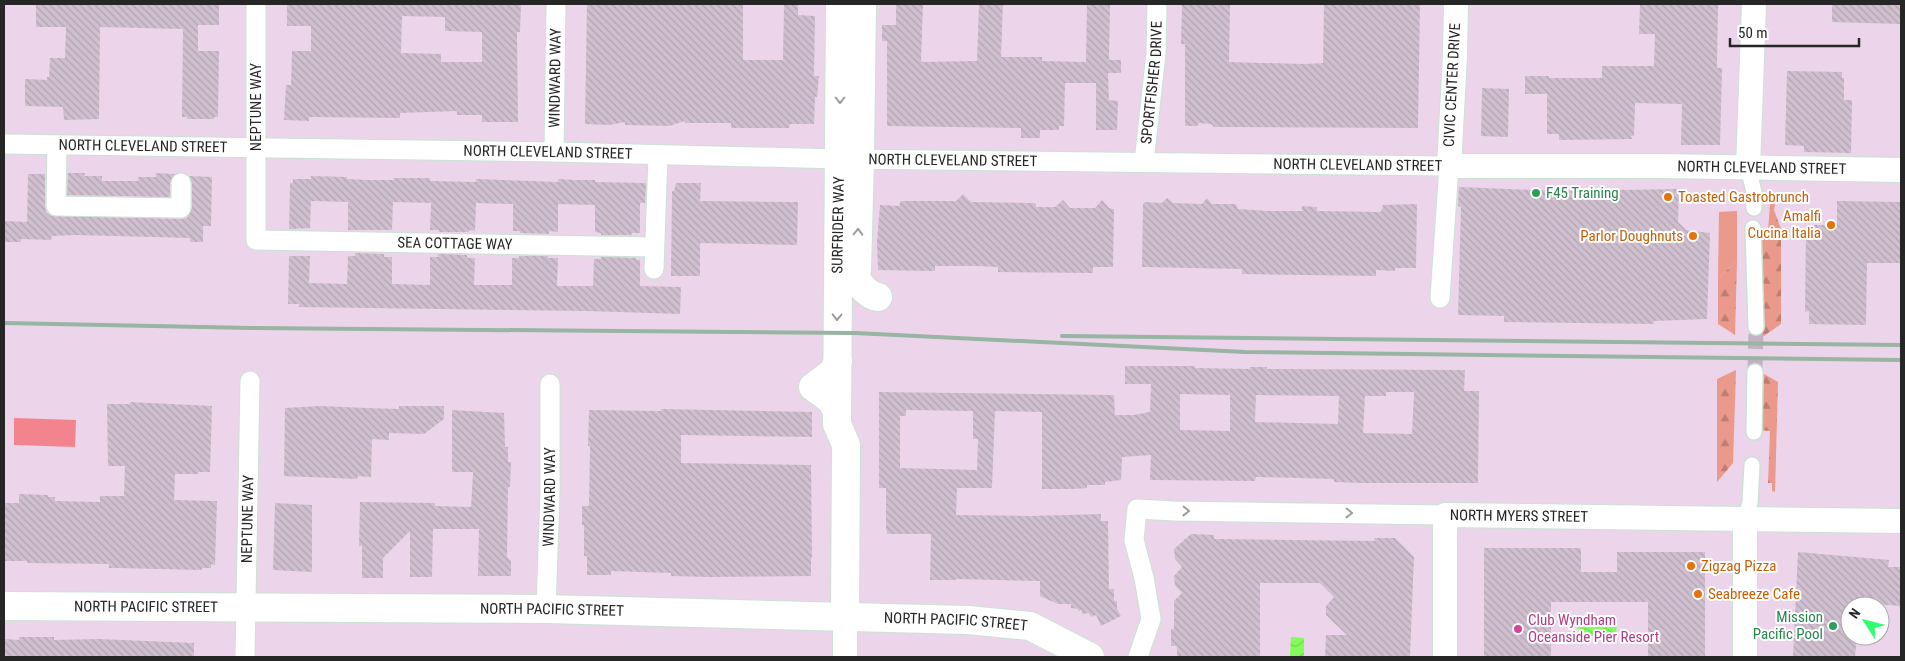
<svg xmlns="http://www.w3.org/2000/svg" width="1905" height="661" viewBox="0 0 1905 661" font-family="'Roboto Condensed',sans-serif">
	<defs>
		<pattern id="forest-firs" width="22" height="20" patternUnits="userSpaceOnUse" patternTransform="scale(1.25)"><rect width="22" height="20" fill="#ea998a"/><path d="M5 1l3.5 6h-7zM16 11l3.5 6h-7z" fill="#bd7d71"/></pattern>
		<pattern id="water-waves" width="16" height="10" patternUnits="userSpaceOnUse" patternTransform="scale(1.25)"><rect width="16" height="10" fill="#81fc5a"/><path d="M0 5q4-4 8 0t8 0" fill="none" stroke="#6fd84e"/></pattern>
		<pattern id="building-back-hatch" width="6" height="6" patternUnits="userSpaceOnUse" patternTransform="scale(1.25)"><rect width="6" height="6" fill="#d0bfce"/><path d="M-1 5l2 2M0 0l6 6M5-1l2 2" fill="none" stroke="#b2a4b1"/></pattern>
	</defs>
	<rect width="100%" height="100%" fill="#ecd5ea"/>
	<path fill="#ea998a" d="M1737,211V261L1718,278L1719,212Z"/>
	<g fill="url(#forest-firs)">
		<path d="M1770,204H1775L1774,210L1781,229V324L1761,338L1760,232H1768Z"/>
		<path d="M1737,261L1735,335L1718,324V278Z"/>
		<path d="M1736,370L1733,463L1717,482V379Z"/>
		<path d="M1759,371L1778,382L1775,492L1772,491V483H1768L1770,431L1757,430Z"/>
	</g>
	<path fill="#f3848d" d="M14,418L76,420L75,447L14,445Z"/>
	<g fill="url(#water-waves)">
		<path d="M1584,617L1612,618L1617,623L1616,634L1611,637L1582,635C1576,629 1576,621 1584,617Z"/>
		<path d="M1291,637L1304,638V657H1290Z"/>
	</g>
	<g fill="url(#building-back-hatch)" fill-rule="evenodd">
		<path d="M36,4H219V25H198V51H219L218,117H214V119H187V117H182L183,29L100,27L99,119L64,120L63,107L25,106V79L47,80V77H49L50,58H65L66,27H36Z"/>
		<path d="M287,4H521L520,32H517L518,122H482V115H457V111L400,113V118L309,117V121L284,120L286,85H291L292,51H311V26H287ZM402,16L445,17V31L482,32V62H441V54L401,53Z"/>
		<path d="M587,4H743V60H783L784,4H798V15L815,16L814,76H819L817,97H815L814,124H790L789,128H731V123H685V121L669,126L625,125V122L609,125L585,124Z"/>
		<path d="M896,4H923L921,61L923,62L977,61L979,4H1003L1001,57H1042V61L1086,62L1087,4H1110L1109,60H1121V73H1108L1109,100L1118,101L1117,130H1096V83H1065L1064,126H1059V130H1040V138H1021V128L887,126V41H882V25H896Z"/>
		<path d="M1182,4H1230L1229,62L1304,64L1323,63L1324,4H1420L1418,128L1226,127H1214L1211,124L1199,123L1197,126H1185V44H1181Z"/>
		<path d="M1640,4H1718L1717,68H1722L1720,145H1681L1682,104L1635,103L1634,136H1631L1632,139L1559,140V134H1547V94H1525V76H1549V78H1602V66H1654L1655,34H1639Z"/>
		<path d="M1832,4H1901V24L1832,22Z"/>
		<path d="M1787,71L1842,72V78H1844V100H1852L1851,153L1804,152V146L1785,145Z"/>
		<path d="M1482,88L1509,89L1508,137L1481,136Z"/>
		<path d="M68,173H85L84,176H102V181H138V177H156V173L175,174L170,183V197L67,195Z"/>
		<path d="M28,174H45V206L46,212L51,216L181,219L187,218L192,208V183L189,176L212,177L211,226H203V242H190V238L76,235L52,236L51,240L21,239V242H5V221L27,222Z"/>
		<path d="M311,176L347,177V179L366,180H394V178H430V181L476,182V179L558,182V179L575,180H595V182L646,183L645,203H640V233H631L632,235H601V233L595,232V205L558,204V232L549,231V234L520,233V231H513V204L476,203L475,231L469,230V232H439V230H430L431,203L393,202L392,230H348V202L311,201L310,228L289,229L290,183H293V179H311Z"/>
		<path d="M676,183H701L700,201L798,202L797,245L700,243V276H671L672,191H674Z"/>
		<path d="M1459,187L1560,191L1679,189L1678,222L1686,230L1710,233L1707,319L1654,321V324L1504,322V316L1458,315L1461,207L1458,206Z"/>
		<path d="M963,194L971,202L1033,203L1036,204V207H1055L1063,200L1070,208H1095L1102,200L1109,208L1114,209L1113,267H1093V273L998,272V267L978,266H935V271L878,270L877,242L880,205L899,206L901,201H956Z"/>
		<path d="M1167,198L1173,203L1202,204L1207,198L1212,204H1236L1238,209L1269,211H1302V206L1317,207V211L1381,212L1383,205L1417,204L1416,268H1395V271L1376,270V276L1242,274V269L1142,267L1143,204L1145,202L1162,203Z"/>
		<path d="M1837,201L1901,202V263H1867L1866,325L1809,324V311L1805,312L1806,225H1837Z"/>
		<path d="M355,253L384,254V257H392V284L430,285V257H438V254L467,255V258H475L474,285H512V258H519V256H548V258H558L557,286H593L594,259H601V257L636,258V260H640V286L681,287L680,314L587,311L299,307V304H288L289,256H310L309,283L347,284L348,256H355Z"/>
		<path d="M1125,366H1195V368L1250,369V367H1267V369L1465,370L1464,391H1479L1478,483H1364L1334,482V479L1256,477L1255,481L1150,480L1151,455L1122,457L1121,480L1105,482V485H1087V488L1073,489H1042V412L995,411L992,488H957L956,515L1031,516L1101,514V521H1108L1109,589H1114V601H1117V609L1121,616L1101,626L1096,615L1091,617L1089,613L1082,614V610L1078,611V609L1071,608V604H1058L1040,596V581L956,579V580H930L931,534H887V530H886V488H879V392L1114,395L1115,415H1133L1150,412L1151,384H1125ZM1386,392H1414L1412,434L1363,433L1365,396H1386ZM1180,394L1230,395V431L1180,430ZM1256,395L1339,396L1338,424L1255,422ZM906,410L973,411V439H978L977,470L900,468V416H906Z"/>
		<path d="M130,402L212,406L210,472H198V474H175L174,500L217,501L215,565L211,564V568H202V570L116,568H109V564L27,563V561H4V503H19V494L48,495V497H55V501L100,502V496H124L125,466H108L107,404H130Z"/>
		<path d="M320,406L367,408L399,409V406H444V419L424,434L389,433V440L372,439L371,477L358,476L357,479L284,476L285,408Z"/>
		<path d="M661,409L812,412V437L681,435V463L811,465L812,557L811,558V576L710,577L671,576V573L611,571V575H587V556H584V525H582V506H589L590,446H588L589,410L661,411Z"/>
		<path d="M452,410L504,413L505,447H508V462H511L510,487H508L507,557L511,561V576H478L479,529H433L432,577H410V531L383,558V578H362V546H359L360,502L435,503V506L471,507L473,472H452Z"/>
		<path d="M275,503L312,505V572L273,570Z"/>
		<path d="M1191,534L1214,535V539L1375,541L1374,538H1395L1414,557L1410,657H1325L1326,635H1347L1326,615V606L1334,597L1320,583H1260V657H1177V646H1171V629H1174V601L1182,593L1175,585L1174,576L1182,567L1175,559L1174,549Z"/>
		<path d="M1484,548H1581V572H1617V552H1705V657H1648V602H1551V657H1484Z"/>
		<path d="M1798,552L1889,560L1888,567H1901V606L1860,603V606H1850V636H1857L1855,657H1793Z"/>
		<path d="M19,637H54V640L99,639L194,643V657H4V639L19,640Z"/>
	</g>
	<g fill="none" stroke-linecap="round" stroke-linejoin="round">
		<path stroke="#c4b2c3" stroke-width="15" stroke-dasharray="15 8" stroke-linecap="butt" d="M1755,372L1756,327"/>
		<defs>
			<g id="pedestrian">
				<path d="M1748,168L1754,192V208"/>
				<path d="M1753,228L1756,327"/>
				<path d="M1754,432L1755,372"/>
				<path d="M1745,519L1750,503L1752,465"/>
			</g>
			<g id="minor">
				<path id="s1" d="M256,4V240L654,247"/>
				<path id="s2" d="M4,144L554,152L840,159L1449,166L1440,298"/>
				<path d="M57,145L56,206L181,208V183"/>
				<path id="s3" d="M554,152L556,4"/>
				<path id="s4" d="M1144,162L1156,53L1157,4"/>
				<path d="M654,269L658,156"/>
				<path id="s5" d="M546,609L550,493V384"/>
				<path id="s6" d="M245,657L250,381"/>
				<path d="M1138,657L1151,619L1144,578L1134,540L1137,509L1175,511L1445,515"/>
			</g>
			<g id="tertiary">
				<path id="s7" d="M1456,4L1455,56L1449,166H1661L1901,170"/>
				<path d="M1748,168L1754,4"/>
				<path d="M845,657V617"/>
				<path id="s8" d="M1445,657V515L1901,521"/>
				<path d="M1745,657V519"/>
			</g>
			<g id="secondary">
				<path d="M840,4L837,424L846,445L845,617"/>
				<path d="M857,270L860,159L862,4"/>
				<path d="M857,280C862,288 868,295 878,297"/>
				<path d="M837,411L831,400L813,387L833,372L838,361"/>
				<path id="s9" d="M4,606L546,609L968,620L1030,626L1090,657"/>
			</g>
		</defs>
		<use href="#pedestrian" stroke="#cbe2d2" stroke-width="18"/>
		<use href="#minor" stroke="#cbe2d2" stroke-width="21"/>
		<use href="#tertiary" stroke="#cbe2d2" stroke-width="26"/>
		<use href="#secondary" stroke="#cbe2d2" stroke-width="30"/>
		<use href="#pedestrian" stroke="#fff" stroke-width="15"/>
		<use href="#minor" stroke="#fff" stroke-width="19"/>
		<use href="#tertiary" stroke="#fff" stroke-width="24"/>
		<use href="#secondary" stroke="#fff" stroke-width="28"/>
		<g stroke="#98b4a2" stroke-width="4">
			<path d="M4,323L252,328L855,333L1245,352L1901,360"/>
			<path d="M1062,336L1901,345"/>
		</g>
	</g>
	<defs><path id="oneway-chevron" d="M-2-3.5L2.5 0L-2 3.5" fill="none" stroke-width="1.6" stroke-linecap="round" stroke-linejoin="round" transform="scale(1.25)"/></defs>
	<g stroke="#9d9d9d">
		<use href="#oneway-chevron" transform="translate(840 100) rotate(90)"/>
		<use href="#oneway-chevron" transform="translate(858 232) rotate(-88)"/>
		<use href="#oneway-chevron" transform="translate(837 317) rotate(91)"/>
		<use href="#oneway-chevron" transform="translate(1186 511) rotate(1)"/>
		<use href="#oneway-chevron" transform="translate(1349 513) rotate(1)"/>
	</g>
	<g fill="#2e9e5b" stroke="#fff" stroke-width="2">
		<circle cx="1536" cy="193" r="5"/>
		<circle cx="1833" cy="626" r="5"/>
	</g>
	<g fill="#e8710a" stroke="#fff" stroke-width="2">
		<circle cx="1668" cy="197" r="5"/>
		<circle cx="1831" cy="225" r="5"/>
		<circle cx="1693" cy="236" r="5"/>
		<circle cx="1691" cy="566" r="5"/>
		<circle cx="1698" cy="594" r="5"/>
	</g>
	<circle fill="#d1479c" stroke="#fff" stroke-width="2" cx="1518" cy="629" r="5"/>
	<g text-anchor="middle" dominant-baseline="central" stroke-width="4" stroke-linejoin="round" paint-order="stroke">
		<g font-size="15" fill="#262626" stroke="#fff">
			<text stroke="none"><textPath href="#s3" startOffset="74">WINDWARD WAY</textPath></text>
			<text stroke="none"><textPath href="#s4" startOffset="80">SPORTFISHER DRIVE</textPath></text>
			<text transform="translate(1452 85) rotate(-87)">CIVIC CENTER DRIVE</text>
			<text transform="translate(256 107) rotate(-90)">NEPTUNE WAY</text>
			<text stroke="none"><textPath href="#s2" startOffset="139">NORTH CLEVELAND STREET</textPath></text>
			<text stroke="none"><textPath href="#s2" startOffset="544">NORTH CLEVELAND STREET</textPath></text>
			<text stroke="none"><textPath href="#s2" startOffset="949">NORTH CLEVELAND STREET</textPath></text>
			<text stroke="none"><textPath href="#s2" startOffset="1354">NORTH CLEVELAND STREET</textPath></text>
			<text stroke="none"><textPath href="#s7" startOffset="475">NORTH CLEVELAND STREET</textPath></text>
			<text transform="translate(838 225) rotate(-89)">SURFRIDER WAY</text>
			<text stroke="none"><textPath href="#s1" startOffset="435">SEA COTTAGE WAY</textPath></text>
			<text stroke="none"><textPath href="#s5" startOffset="112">WINDWARD WAY</textPath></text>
			<text stroke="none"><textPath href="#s8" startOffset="216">NORTH MYERS STREET</textPath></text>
			<text stroke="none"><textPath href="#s6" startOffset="138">NEPTUNE WAY</textPath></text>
			<text stroke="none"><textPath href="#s9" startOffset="142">NORTH PACIFIC STREET</textPath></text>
			<text stroke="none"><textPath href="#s9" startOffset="548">NORTH PACIFIC STREET</textPath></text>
			<text stroke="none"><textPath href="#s9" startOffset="952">NORTH PACIFIC STREET</textPath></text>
		</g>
		<g font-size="15" fill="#27864d" stroke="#fff" text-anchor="start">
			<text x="1546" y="193">F45 Training</text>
			<text x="1823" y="617" text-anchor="end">Mission<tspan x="1823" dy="17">Pacific Pool</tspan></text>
		</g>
		<g font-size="15" fill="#c56008" stroke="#fff" text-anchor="start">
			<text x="1678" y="197">Toasted Gastrobrunch</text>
			<text x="1821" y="216" text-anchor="end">Amalfi<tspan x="1821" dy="17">Cucina Italia</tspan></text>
			<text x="1683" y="236" text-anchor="end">Parlor Doughnuts</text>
			<text x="1701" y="566">Zigzag Pizza</text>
			<text x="1708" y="594">Seabreeze Cafe</text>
		</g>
		<g font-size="15" fill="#b23c85" stroke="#fff" text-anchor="start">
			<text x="1528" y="620">Club Wyndham<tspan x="1528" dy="17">Oceanside Pier Resort</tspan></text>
		</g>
	</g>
	<rect width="1905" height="661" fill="none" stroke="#262626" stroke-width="10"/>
	<g transform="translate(1865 621) rotate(306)"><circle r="24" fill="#ffffff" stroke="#a8a8a8"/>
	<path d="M0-4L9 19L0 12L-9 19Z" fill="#2fff6f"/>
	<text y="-8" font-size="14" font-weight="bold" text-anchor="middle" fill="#262626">N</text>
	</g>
	<path d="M1730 38v8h129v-8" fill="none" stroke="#262626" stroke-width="2.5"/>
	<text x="1738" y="38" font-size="15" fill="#262626" stroke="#ffffff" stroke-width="4" paint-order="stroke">50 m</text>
</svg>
